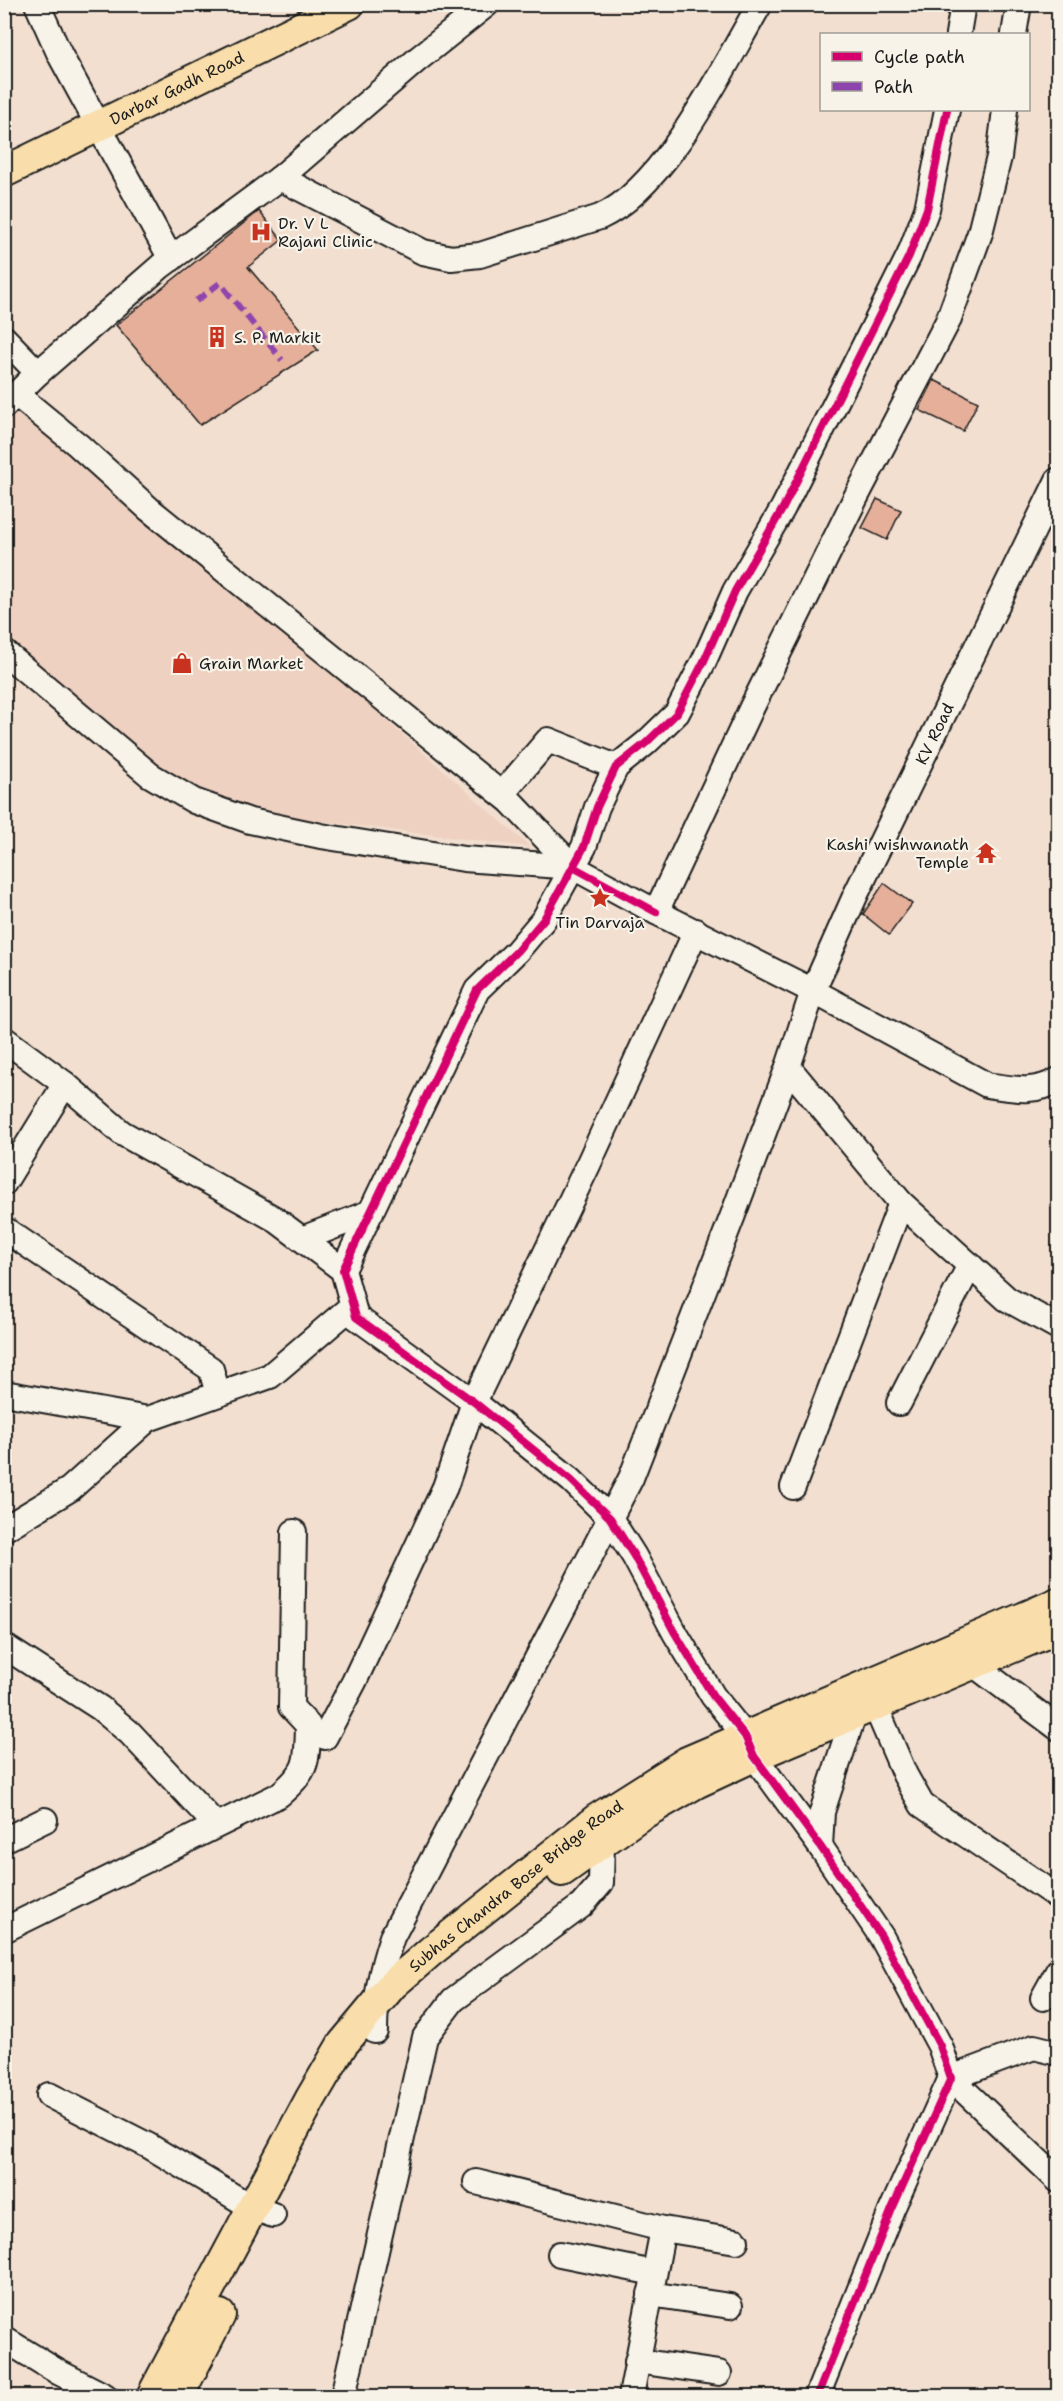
<svg xmlns="http://www.w3.org/2000/svg" width="1063" height="2401" viewBox="0 0 1063 2401" font-family="'Shantell Sans',sans-serif">
	<rect width="100%" height="100%" fill="#f2dfd0"/>
	<filter id="ink" filterUnits="userSpaceOnUse"><feTurbulence type="fractalNoise" baseFrequency=".0167" numOctaves="2"/><feDisplacementMap in="SourceGraphic" scale="12" xChannelSelector="R" yChannelSelector="G"/><feConvolveMatrix kernelMatrix="1 2 1 2 8 2 1 2 1" color-interpolation-filters="sRGB"/></filter>
	<g filter="url(#ink)">
		<path fill="#eed1c0" d="M14,391L530,847L312,820L194,794L5,643L4,402Z"/>
		<g fill="#e5af99" stroke="#1c1c1c" stroke-width="1.5">
			<path d="M259,211L282,240L248,267L318,350L200,425L116,325Z"/>
			<path d="M934,380L978,402L963,431L919,410Z"/>
			<path d="M877,499L901,510L887,540L862,528Z"/>
			<path d="M884,883L912,904L889,935L863,914Z"/>
		</g>
		<g fill="none" stroke-linecap="round" stroke-linejoin="round">
			<defs>
				<g id="minor">
					<path d="M37,4L60,55L171,259"/>
					<path d="M958,34L963,4"/>
					<path d="M1014,34L1019,4"/>
					<path d="M280,178L423,252L451,258L480,255L600,217C666,187 723,67 760,4"/>
					<path d="M4,338L38,373"/>
					<path d="M16,394L78,445L149,509L510,801L573,867L656,912L813,991L987,1085C1013,1089 1035,1094 1058,1080"/>
					<path d="M4,406L38,373L161,266L280,178L418,59L487,4"/>
					<path d="M4,652L150,775L194,801L250,821L321,836L464,859L573,867"/>
					<path d="M502,794L548,740L616,767"/>
					<path d="M656,912L752,707L855,499L948,321L980,233L999,157L1005,110"/>
					<path d="M4,1039L65,1084L122,1133L275,1219L343,1270"/>
					<path d="M788,1067L901,1203L1007,1299L1058,1327"/>
					<path d="M4,1183L65,1084"/>
					<path d="M4,1229L211,1369L218,1394"/>
					<path d="M302,1239L371,1212"/>
					<path d="M4,1393L148,1419L270,1376L351,1307"/>
					<path d="M899,1403L970,1265"/>
					<path d="M793,1487L901,1203"/>
					<path d="M4,1529L70,1489L148,1419"/>
					<path d="M4,1646L100,1708L130,1733L216,1825"/>
					<path d="M973,1664L1058,1728"/>
					<path d="M875,1705L905,1775L922,1805L1058,1897"/>
					<path d="M325,1737L354,1682L445,1487L474,1402L588,1165L696,931"/>
					<path d="M4,1840L45,1820"/>
					<path d="M820,1846L822,1812L854,1714"/>
					<path d="M4,1930L279,1795C309,1770 307,1762 308,1725L291,1707L294,1532"/>
					<path d="M1043,1998L1058,1971"/>
					<path id="s1" d="M375,2031C375,1997 381,1969 392,1937L631,1478L733,1215L788,1067L813,991L856,894L1058,480"/>
					<path d="M1058,2053L1034,2047L951,2078L1058,2180"/>
					<path d="M49,2095L149,2146L253,2208L273,2215"/>
					<path d="M476,2182L663,2229L736,2241"/>
					<path d="M560,2254L654,2273"/>
					<path d="M650,2294L730,2306"/>
					<path d="M4,2339L58,2372L105,2396"/>
					<path d="M637,2361L719,2373"/>
					<path d="M343,2396L425,2037L453,2000L581,1906L601,1883L602,1842"/>
					<path d="M631,2396L663,2229"/>
					<path d="M817,2396L892,2209L951,2078L940,2046L881,1936L820,1846L754,1756L745,1736L713,1696L675,1633L634,1556L610,1518L571,1480L474,1402L356,1317L343,1270L477,990L517,951L544,919L584,847L597,807L616,767L646,743L677,713L704,661L735,591L783,508L909,256L927,209L947,110"/>
				</g>
				<g id="major">
					<path id="s2" d="M4,172L349,4"/>
					<path d="M562,1871L639,1816L696,1783L754,1756L1058,1628"/>
					<path id="s3" d="M152,2396L311,2098L342,2045L392,1985L430,1952L597,1819L687,1762L1058,1603"/>
					<path d="M178,2396L220,2315"/>
				</g>
			</defs>
			<use href="#minor" stroke="#1c1c1c" stroke-width="28"/>
			<use href="#major" stroke="#1c1c1c" stroke-width="34"/>
			<use href="#minor" stroke="#f7f3e8" stroke-width="24"/>
			<use href="#major" stroke="#f9deab" stroke-width="30"/>
			<path stroke="#8e44ad" stroke-width="6" stroke-dasharray="12 6" stroke-linecap="butt" d="M196,301L220,283L282,360"/>
			<defs>
				<g id="cycleway">
					<path d="M573,867L656,912"/>
					<path d="M817,2396L892,2209L951,2078L940,2046L881,1936L820,1846L754,1756L745,1736L713,1696L675,1633L634,1556L610,1518L571,1480L474,1402L356,1317L343,1270L477,990L517,951L544,919L584,847L597,807L616,767L646,743L677,713L704,661L735,591L783,508L909,256L927,209L947,110"/>
				</g>
			</defs>
			<use href="#cycleway" stroke="#f7f3e8" stroke-width="11"/>
			<use href="#cycleway" stroke="#d6006c" stroke-width="8"/>
		</g>
	</g>
	<defs>
		<symbol id="hospital-bare" viewBox="-9 -9 18 18"><path d="M-5-5h3v3.5h4V-5h3V5h-3V1.5h-4V5h-3Z" fill="#c8321e" stroke="#f7f3e8" stroke-width="2.5" paint-order="stroke"/></symbol>
		<symbol id="building-bare" viewBox="-9 -9 18 18"><path d="M-4-6H4V6H1V3H-1V6H-4ZM-2.5-4.3h1.7v1.8h-1.7ZM.8-4.3h1.7v1.8H.8ZM-2.5-1h1.7V.8h-1.7ZM.8-1h1.7V.8H.8Z" fill="#c8321e" stroke="#f7f3e8" stroke-width="2.5" paint-order="stroke"/></symbol>
		<symbol id="shop-bare" viewBox="-9 -9 18 18"><path d="M-5-2.5h2.3a2.7 3.5 0 0 1 5.4 0H5L5.5 6h-11ZM-1.5-2.5h3a1.5 2.3 0 0 0-3 0Z" fill="#c8321e" stroke="#f7f3e8" stroke-width="2.5" paint-order="stroke"/></symbol>
		<symbol id="temple-bare" viewBox="-9 -9 18 18"><path d="M0-6L5-2H3V0L6.5 2.5H4V6H1.5V3h-3V6H-4V2.5H-6.5L-3 0V-2H-5Z" fill="#c8321e" stroke="#f7f3e8" stroke-width="2.5" paint-order="stroke"/></symbol>
		<symbol id="sight-bare" viewBox="-9 -9 18 18"><path d="M0-6L1.8-2.2L6-1.7L2.9 1.2L3.7 5.4L0 3.3L-3.7 5.4L-2.9 1.2L-6-1.7L-1.8-2.2Z" fill="#c8321e" stroke="#f7f3e8" stroke-width="2.5" paint-order="stroke"/></symbol>
	</defs>
	<g fill-rule="evenodd">
		<use href="#hospital-bare" x="246" y="217" width="30" height="30"/>
		<use href="#building-bare" x="202" y="322" width="30" height="30"/>
		<use href="#shop-bare" x="167" y="648" width="30" height="30"/>
		<use href="#temple-bare" x="971" y="838" width="30" height="30"/>
		<use href="#sight-bare" x="585" y="883" width="30" height="30"/>
	</g>
	<g text-anchor="middle" dominant-baseline="central" stroke-width="4.5" stroke-linejoin="round" paint-order="stroke">
		<g font-size="16" fill="#1c1c1c" stroke="#f7f3e8">
			<text stroke="none"><textPath href="#s2" startOffset="192">Darbar Gadh Road</textPath></text>
			<text stroke="none"><textPath href="#s1" startOffset="1418">KV Road</textPath></text>
			<text stroke="none"><textPath href="#s3" startOffset="636">Subhas Chandra Bose Bridge Road</textPath></text>
		</g>
		<g font-size="16" fill="#1c1c1c" stroke="#f7f3e8" text-anchor="start">
			<text x="278" y="223">Dr. V L<tspan x="278" dy="18">Rajani Clinic</tspan></text>
			<text x="234" y="337">S. P. Markit</text>
			<text x="199" y="663">Grain Market</text>
			<text x="969" y="844" text-anchor="end">Kashi wishwanath<tspan x="969" dy="18">Temple</tspan></text>
			<text x="600" y="922" text-anchor="middle">Tin Darvaja</text>
		</g>
	</g>
	<rect width="1063" height="2401" fill="none" stroke="#f7f3e8" stroke-width="24"/>
	<rect x="12" y="12" width="1039" height="2377" fill="none" stroke="#1c1c1c" stroke-width="2" filter="url(#ink)"/>
	<rect x="820" y="33" width="210" height="78" fill="#f7f3e8" stroke="#9f9d96" stroke-width="1.5"/>
	<rect x="832" y="52" width="30" height="9" fill="#d6006c" stroke="#9f9d96" stroke-width="1.5"/>
	<text x="874" y="63" font-size="18" fill="#1c1c1c">Cycle path</text>
	<rect x="832" y="82" width="30" height="9" fill="#8e44ad" stroke="#9f9d96" stroke-width="1.5"/>
	<text x="874" y="93" font-size="18" fill="#1c1c1c">Path</text>
</svg>
